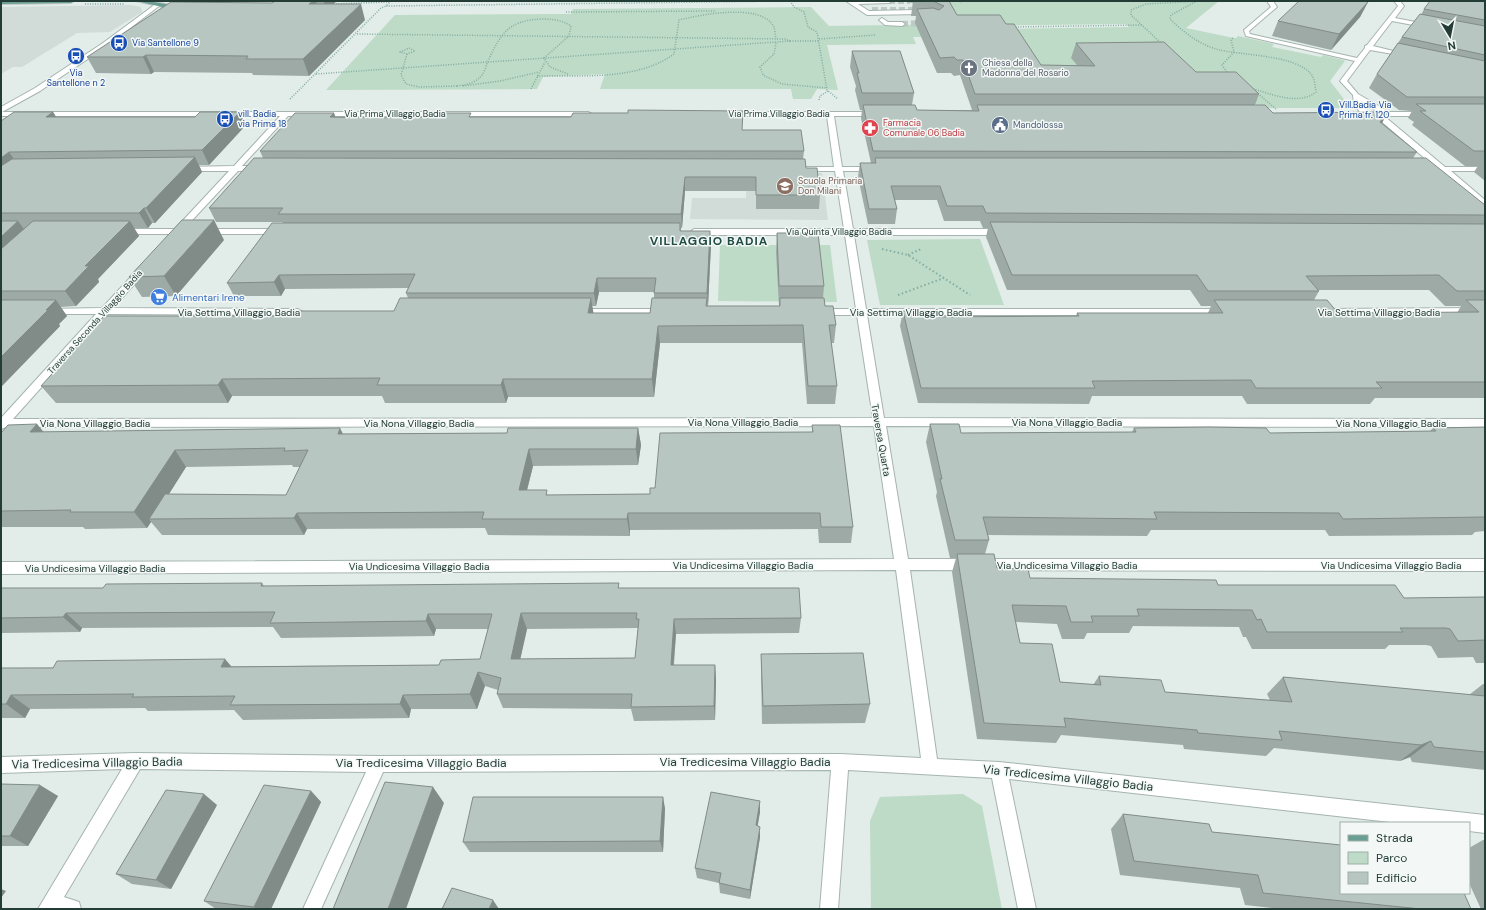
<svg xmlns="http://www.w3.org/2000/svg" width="1486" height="910" viewBox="0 0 1486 910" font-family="'DM Sans',sans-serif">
	<rect width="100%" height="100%" fill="#e2ece8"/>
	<g fill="#d1dbd7">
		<path d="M130,5L141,7L142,12L110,32L77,33L22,67H13L1,74V7Z"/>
		<path d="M747,173H822L828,220L690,219L692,198H746Z"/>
	</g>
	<g fill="#bddbc6">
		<path d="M948,1H1219L1186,28L1229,37L1236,38L1238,36L1274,44L1272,47L1321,57L1323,55L1343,60L1345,61L1330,81L1350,107L1346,108H1260L1235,84L1027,108L991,29L1129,27L1126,24L965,26L970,36L913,37L916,44L827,45L838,90L817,89L811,99H793L791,89H600L605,74L543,77L537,89L326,90L395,15L571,14L573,9L811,7L829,26L962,24Z"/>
		<path d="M980,239L1004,305H880L867,240Z"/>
		<path d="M720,245H830L837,302L718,301Z"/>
		<path d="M963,794L982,806L1002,909H871L870,821L880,797Z"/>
	</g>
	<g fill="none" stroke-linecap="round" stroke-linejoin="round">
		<g stroke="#bcc9c4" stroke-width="6" stroke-dasharray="6 3" stroke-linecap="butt">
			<path d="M889,1H910"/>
			<path d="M872,10H914"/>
			<path d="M902,24L922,23"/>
		</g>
		<defs>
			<g id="minor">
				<path d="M846,1H892L889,3L858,4L869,11L916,10L915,9L922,1H928L921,9L923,12L920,14L867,15Z"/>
				<path d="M907,1H921L918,3Z"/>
				<path d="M1267,1H1273L1277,7L1249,31L1250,34L1357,58L1365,48V46L1367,45L1398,6L1394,1H1400L1404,6L1395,18L1431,25V27L1429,28L1392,21L1373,46L1410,55V57L1370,50L1347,81L1358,94L1389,112H1429L1430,114L1426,116H1384L1445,167H1485V171H1451L1485,200V207L1441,171H1421V167H1435L1375,116H1363L1354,104L1353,95L1340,81L1355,61L1246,36L1244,30L1271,7ZM1361,101L1378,112L1369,113Z"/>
				<path d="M157,3L159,6L107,46L40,91L2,112H588L592,114L588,116H288L242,166H261L265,168L264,170L238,171L184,229H282L286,232L285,234H117V230L120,229H175L229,171H186L182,169L183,167L234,166L280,116H1V107L35,88L103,43Z"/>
				<path d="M882,18L888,22H902L905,24L902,26L885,25L879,20Z"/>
				<path d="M723,112H881V116H834L842,167H875L879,169L875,171H843L853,229H1004L1008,232L1004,235H854L866,309H1224L1229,312L1224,315H867L884,418L1485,419V427L886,426L908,559H1485V571L910,570L937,759L999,762L1485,815V833L1469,831V823H1399L1009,779L1036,909H1018L992,778L848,770L838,909H820L831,770L383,772L321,909H303L366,772L140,769L64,897L79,902L81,909H38L122,769L1,773V757L136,753L378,756L840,754L921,758L896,570L1,574V562L894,559L874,426L6,427L1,429V418L96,314H48L43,311L44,309L102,308L140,267H146V271L113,308L298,309L303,312L298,315L107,314L13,419L873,418L857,315H818L813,312L818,309H856L845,235H694L690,232L694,229H844L835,171H802L798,169L802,167H834L827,116H723Z"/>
				<path d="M1485,308V314L1320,315L1315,312L1320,309Z"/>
				<path d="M578,309H666L671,312L666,315L574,314L573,312L574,310Z"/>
			</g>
			<g id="major">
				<path d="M1,1H74L71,3L1,4Z"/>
				<path d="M136,1H148L171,5L193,1H232L229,3L193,4L171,9Z"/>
			</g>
		</defs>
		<use href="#minor" stroke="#a5b4af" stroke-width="2"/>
		<use href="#major" stroke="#c1c8c7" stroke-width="2"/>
		<g stroke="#85ada2" stroke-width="1.5" stroke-dasharray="1 1.5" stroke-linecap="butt">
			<path d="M790,1L794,7L804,12L808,27L817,32L827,90L838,99"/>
			<path d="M959,1L961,3"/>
			<path d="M1195,2L1171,15L1170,19C1183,32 1199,44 1216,49C1241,56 1294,54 1311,74C1315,79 1315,86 1316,92C1299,106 1270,94 1251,88"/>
			<path d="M85,4H124"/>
			<path d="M331,4L390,2L386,6L785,1"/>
			<path d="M566,12L715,11"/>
			<path d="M1013,27L1142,25"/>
			<path d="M819,39L876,35"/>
			<path d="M790,41H819"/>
			<path d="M776,43L774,54L760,67L763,75L782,84L827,88"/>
			<path d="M1162,44L1131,15V10L1146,4L1202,1"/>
			<path d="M409,48L415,51L407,54L400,52Z"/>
			<path d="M407,54L401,75L406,84L419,87L458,86"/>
			<path d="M316,74L790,41L785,39L356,34"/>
			<path d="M1228,74L1222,65L1234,52L1231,40L1233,38"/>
			<path d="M537,76C581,75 637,81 674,54L679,20C700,15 761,2 774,27C775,30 775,35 776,39"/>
			<path d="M457,86C466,85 476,83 482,75C485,71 486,66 488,61C501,33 509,20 542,19C552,19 562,20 571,26L569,36L544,58L550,67L568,74"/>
			<path d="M463,86L500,81L539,72"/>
			<path d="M531,89L545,62"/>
			<path d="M1256,92L1277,110"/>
			<path d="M290,99L381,8L386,6"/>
			<path d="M819,100L820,96L828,91"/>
		</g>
		<g stroke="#85ada2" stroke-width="2" stroke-dasharray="1.5 2.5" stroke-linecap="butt">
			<path d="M882,249L908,255L970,295"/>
			<path d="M908,255L921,249"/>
			<path d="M898,295L944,278"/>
		</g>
		<use href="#minor" fill="#fff" fill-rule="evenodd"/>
		<use href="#major" fill="#6a9e92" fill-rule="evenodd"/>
	</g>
	<g fill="#9eaaa6" fill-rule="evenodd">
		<path d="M275,1H337L333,4L365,20L309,76L253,75L252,73L154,72L151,74L96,73L87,57L272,3Z"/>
		<path d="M913,1H949L957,15L1006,24L1041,65H1077L1071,58L1076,43L1196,72L1259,94L1255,105L1273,113L1382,124L1417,152L1413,158L1485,205V398H1375L1370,404H1247L1242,396H1092L1089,404L918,403L900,326L903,311L929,317L1076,316L1077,313H1208L1211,306H1201L1190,290H1007L986,237L988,228H983L980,221H944L937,200H895L897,209L895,224H868L858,177L860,163H871L861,118L862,110H860L855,90L856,86L850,67L852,51L914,93L912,105L917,110H972L960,75L954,76L951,73H937L915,23L916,16H911ZM1319,290H1429L1445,306H1461L1457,313H1338L1314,300L1319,291Z"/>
		<path d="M1485,1V181L1474,172L1478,166H1465L1412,125L1414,122L1408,118L1412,111L1399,110L1369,88L1377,74L1398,43L1402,37L1421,15L1424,9Z"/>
		<path d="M1368,2L1360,17L1331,50L1272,36L1278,21Z"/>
		<path d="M53,112L56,117L246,125L209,165H199L202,172L155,223H152L148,228H134L139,236L98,279L99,282L76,306L60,307L67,316L59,324L60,326L1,387V121Z"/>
		<path d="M334,113L335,117L376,118L472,117L742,130L804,151L803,159L806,168L820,195L819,209H756V191H685L682,228H681V231L711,244L708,306H779L776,252L777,233L824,286L823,298L825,306L836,325L834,343H831L837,386L835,404H807L802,343H660L654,397H508L506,403H385L382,396H232L228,403H56L41,386L279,316L394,311L408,298L406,293L408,288L285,289L281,296H234L227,283L283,223L282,222H216L209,208L263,158L260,151ZM599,292H654V298L650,313H593L592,306H596Z"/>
		<path d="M224,240L176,296L142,297L129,277Z"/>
		<path d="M37,424L43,432L343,434L507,433L638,428L641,445L638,465L533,466L527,490L549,495L650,494L655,488L812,432V425L853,527L851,543H819L818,529L630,530V536L488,535L485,528L307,529L304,535H162L151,522L147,528L85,529L83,527H1V433ZM292,465L293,467H300L286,495L169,494L186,467Z"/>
		<path d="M930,424L961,433L1132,432L1134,428L1270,433L1430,431L1433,428L1485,427V531L1475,532L1472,535L1329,536L1325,530H1151L1147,536L988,535L989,540L985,554L997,568L1030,578L1218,585L1404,598L1485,597V663H1476L1473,657L1438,658L1431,646L1426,645H1389L1385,649H1252L1246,637H1243L1239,627L1133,626L1129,633H1087L1084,639H1062L1057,624L1016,622L1020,643L1060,682L1093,685L1099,676L1165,692L1270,700L1267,694L1283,677L1469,695L1483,684H1485V770L1412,762L1410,757L1400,761L1274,748L1266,756L1184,749L1183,745L1061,735L1056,743L977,739L952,572L956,558H950L936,496L937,492L926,442Z"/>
		<path d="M262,583L264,586L620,588L801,618L799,633L676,634L674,665H715L716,680L715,720L634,721L631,709L503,708L497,694L498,690L485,686L477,709H411L409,718L243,720L234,710L148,711L145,708L30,709L25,718H1V668L439,665L480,659L488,629H436L434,636L281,638L273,627L82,628L80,632L1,633V588H103ZM638,628L635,658L520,659L527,629Z"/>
		<path d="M761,654L870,704L865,723L762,724L761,673Z"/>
		<path d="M1,784L58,796L28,846H1Z"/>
		<path d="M311,791L321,802L271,909H216L204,901Z"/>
		<path d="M760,801V812L757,826L760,837L750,899L720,893L719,883L697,878L695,868Z"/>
		<path d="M217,805L171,889L132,884L116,874Z"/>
		<path d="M665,808L663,852H470L463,842Z"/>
		<path d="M1123,814L1212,832L1471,909H1281L1245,905L1240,888L1120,875L1111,829Z"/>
		<path d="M1483,840H1485V909H1481L1469,883V848Z"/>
	</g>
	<g fill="#818b87">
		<path d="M307,1H318L311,9Z"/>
		<path d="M324,1H337L326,10Z"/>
		<path d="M1368,2L1360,17L1331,50L1339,34Z"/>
		<path d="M361,4L365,20L309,76L303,59Z"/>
		<path d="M146,55L154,72L151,74L143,57Z"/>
		<path d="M53,112L61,125L46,117Z"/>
		<path d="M240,112L246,125L209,165L202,150Z"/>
		<path d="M1388,112L1381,125L1380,122Z"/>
		<path d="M334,113L338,125L330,117Z"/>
		<path d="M9,152L19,166L1,178V158Z"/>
		<path d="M195,157L202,172L155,223L146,208Z"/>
		<path d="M685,177V191L682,228L681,214Z"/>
		<path d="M144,208L152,223L148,228L139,213Z"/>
		<path d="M214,220L224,240L176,296L164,276Z"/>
		<path d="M18,221L29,236L1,262V237Z"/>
		<path d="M130,221L139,236L98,279L99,282L76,306L65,291L85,266Z"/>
		<path d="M710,231L711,244L708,306L707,293Z"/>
		<path d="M279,275L285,289L281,296L274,282Z"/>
		<path d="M597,278L599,292L596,306L594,293Z"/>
		<path d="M591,298L594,316L588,313Z"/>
		<path d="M56,300L67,316L59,324L60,326L1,387V357Z"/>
		<path d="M658,326L660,343L654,397L652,379Z"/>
		<path d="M222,379L232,396L228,403L218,385Z"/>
		<path d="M503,379L508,397L506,403L501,385Z"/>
		<path d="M37,424L51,441L30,432Z"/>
		<path d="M340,428L348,444L338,434Z"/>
		<path d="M638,428L641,445L638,465L636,449Z"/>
		<path d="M529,449L533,466L523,506L519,490Z"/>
		<path d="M175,450L186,467L153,519H149L151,522L147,528L134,512Z"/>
		<path d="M297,513L307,529L304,535L294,518Z"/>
		<path d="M628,513L630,530V536L627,519Z"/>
		<path d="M66,613L82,628L80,632L63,617Z"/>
		<path d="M521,613L527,629L517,674L511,659Z"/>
		<path d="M428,614L436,629L434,636L426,621Z"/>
		<path d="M674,619L676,634L672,680L671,665Z"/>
		<path d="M225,659L238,674L221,667Z"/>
		<path d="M715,665L716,680L715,720L714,706Z"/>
		<path d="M478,672L485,686L477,709L470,694Z"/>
		<path d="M11,695L30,709L25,718L6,704Z"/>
		<path d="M403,695L411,709L409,718L400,704Z"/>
		<path d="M1431,741L1410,757L1400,761L1421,745Z"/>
		<path d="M40,785L58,796L28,846L10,836Z"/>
		<path d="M433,787L444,803L406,909H388Z"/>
		<path d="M311,791L321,802L271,909H257L254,907Z"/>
		<path d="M204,794L217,805L171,889L156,880Z"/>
		<path d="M663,797L665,808L663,852L660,841Z"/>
		<path d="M760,801V812L756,836V825Z"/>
		<path d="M760,827V837L750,899V890Z"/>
		<path d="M1,889L6,891L1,898Z"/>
		<path d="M493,900L499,909H489Z"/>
	</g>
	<g fill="#b8c6c1" stroke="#818b87" fill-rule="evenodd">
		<path d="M275,1H313L309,4H361L303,59H246L248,56L146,55L143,57H87L171,2L272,3Z"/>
		<path d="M913,1H949L957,15H1000L1006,24H1014L1041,65L1095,66L1076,43L1164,42L1196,72H1236L1259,94H975L963,60H957L954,57L940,58L917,9L933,8L939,10L944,6L933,1Z"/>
		<path d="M1299,1H1364L1368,2L1339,34L1278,21Z"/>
		<path d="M1430,1H1485V20L1424,9Z"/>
		<path d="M1420,14L1485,26V55L1402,37Z"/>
		<path d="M1398,43L1485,61V97H1407L1377,74Z"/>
		<path d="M852,51H900L914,93H862L857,73H859Z"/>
		<path d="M1416,104H1485V151H1474L1420,111H1426Z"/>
		<path d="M863,105H915L917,110L979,111L977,105H1265L1273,113L1388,112L1380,122L1417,152L873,151Z"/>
		<path d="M628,110L743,111L742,130H801L804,151H260L295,113H334L330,117L376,118L428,117L431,113H471L469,117H571L573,113H628Z"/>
		<path d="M14,112H53L46,117H195L200,112H240L202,150L9,152L1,158V121Z"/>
		<path d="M195,157L146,208H144L139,213H1V166L12,159Z"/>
		<path d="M254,158L805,159L806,168H817L820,195H756V177H685L681,214H278L283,208H209Z"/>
		<path d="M875,158H1426L1485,205V215L986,213L983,206H947L940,186H891L897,209H869L860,163H876Z"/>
		<path d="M182,220H214L164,276L129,277Z"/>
		<path d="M1,221H18L1,237Z"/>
		<path d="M33,221H130L85,266H89L65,291H1V249Z"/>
		<path d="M990,222L1485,224V291H1457L1439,275L1306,276L1319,291H1208L1197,275H1012Z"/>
		<path d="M272,223H680V231H710L707,293H654L656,278H597L594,293H406L415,274L279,275L274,282L227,283Z"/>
		<path d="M777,233H818L824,286H779Z"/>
		<path d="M400,298H591L588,313H650L652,298H707L706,306H780V298H824L825,306H833L836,325H829L837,386H808L803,325L658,326L652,379H503L501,385H377L380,378L222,379L218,385L41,386L104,316H279L282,311H394Z"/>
		<path d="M1,300H56L46,310H48L1,357Z"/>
		<path d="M1214,300H1327L1338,313L1479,312L1466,300H1485V382H1376L1382,388H1256L1251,380L1092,381L1095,388H921L903,311H927L929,317L1079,316L1077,313H1223Z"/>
		<path d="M37,424L30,432L340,428L338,434L507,433L508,428H638L636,449H529L519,490H547L546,495L650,494V488H655L660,433L813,432L812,425H840L853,527H821L820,513H628L627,519H482L484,512L297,513L294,518L149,519L165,494L286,495L308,450L284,451L285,448L175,450L134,512H70L71,510L1,511V433L8,425Z"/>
		<path d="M930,424H959L961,433L1136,432L1134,428L1209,427L1266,428L1270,433L1436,431L1433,428L1485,427V517L1343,519L1339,513L1154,512L1157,519L983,517L989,540H955L940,479H942Z"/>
		<path d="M957,554H994L997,568L1028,569L1030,578L1216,580L1218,585H1395L1404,598L1485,597V640L1458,641L1450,629L1446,628H1400L1403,632H1267L1261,619L1257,620L1252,610L1137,609L1139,616H1091L1093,622H1071L1066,606L1012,605L1020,643L1052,644L1060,682L1101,685L1099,676L1161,680L1165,692L1292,702L1283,677L1485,696V752L1434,747L1431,741L1421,745L1279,731L1282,740L1198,733L1197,730L1064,718L1066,727L984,723Z"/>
		<path d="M262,583L261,586L619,583L618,588H799L801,618L674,619L671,665H715L714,706L631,707L632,694H497L501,678L478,672L470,694L403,695L400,704L230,705L235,696L132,697L134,694L11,695L6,704H1V668H53L57,661L225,659L221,667L439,665L441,660L480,659L492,614H428L426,621L270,623L275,612L66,613L63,617L1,618V588H103L106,584ZM521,613H637L636,619H639L635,658L511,659Z"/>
		<path d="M863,653L870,704L763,706L761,654Z"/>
		<path d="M385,782L433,787L388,909H333Z"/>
		<path d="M1,784L40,785L10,836H1Z"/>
		<path d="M264,785L311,791L254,907L204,901Z"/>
		<path d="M166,790L204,794L156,880L116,874Z"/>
		<path d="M711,792L760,801L756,825L760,827L750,890L719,883L721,873L695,868Z"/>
		<path d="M473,797H663L660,841L463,842Z"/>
		<path d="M1123,814L1209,824L1212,832L1341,845V893H1464L1471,909H1421L1263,893L1258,875L1134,861Z"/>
		<path d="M452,888L493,900L489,909H442Z"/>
	</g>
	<defs>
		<symbol id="bus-disc" viewBox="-11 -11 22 22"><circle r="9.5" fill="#1a4fb4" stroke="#f3f8f6"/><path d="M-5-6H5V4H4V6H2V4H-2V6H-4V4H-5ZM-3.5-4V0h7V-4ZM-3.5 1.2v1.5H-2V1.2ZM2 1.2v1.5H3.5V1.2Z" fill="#fff"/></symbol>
		<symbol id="church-disc" viewBox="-11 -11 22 22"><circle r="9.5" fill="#6b7280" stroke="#f3f8f6"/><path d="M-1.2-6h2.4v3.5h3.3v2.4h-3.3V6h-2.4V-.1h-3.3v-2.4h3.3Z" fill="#fff"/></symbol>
		<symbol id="civic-disc" viewBox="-11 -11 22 22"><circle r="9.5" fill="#5c6f8a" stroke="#f3f8f6"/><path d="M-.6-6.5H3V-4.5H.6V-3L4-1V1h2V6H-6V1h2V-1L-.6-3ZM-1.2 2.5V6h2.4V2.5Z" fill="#fff"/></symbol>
		<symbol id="pharmacy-disc" viewBox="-11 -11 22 22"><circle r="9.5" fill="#e0444e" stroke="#f3f8f6"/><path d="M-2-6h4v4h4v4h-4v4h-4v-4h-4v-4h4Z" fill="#fff"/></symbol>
		<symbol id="school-disc" viewBox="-11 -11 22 22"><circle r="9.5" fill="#8d6e63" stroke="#f3f8f6"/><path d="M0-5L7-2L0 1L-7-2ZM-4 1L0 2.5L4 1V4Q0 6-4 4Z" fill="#fff"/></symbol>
		<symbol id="supermarket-disc" viewBox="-11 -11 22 22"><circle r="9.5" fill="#3f7fe0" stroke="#f3f8f6"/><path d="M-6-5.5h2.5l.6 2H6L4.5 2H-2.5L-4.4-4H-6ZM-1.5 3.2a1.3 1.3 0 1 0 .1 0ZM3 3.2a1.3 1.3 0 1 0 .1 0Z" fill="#fff"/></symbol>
	</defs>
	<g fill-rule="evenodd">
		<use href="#bus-disc" x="109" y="33" width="20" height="20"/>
		<use href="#bus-disc" x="66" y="46" width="20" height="20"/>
		<use href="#church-disc" x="959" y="58" width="20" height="20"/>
		<use href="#bus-disc" x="1316" y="100" width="20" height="20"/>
		<use href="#bus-disc" x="215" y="109" width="20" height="20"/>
		<use href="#civic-disc" x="990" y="115" width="20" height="20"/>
		<use href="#pharmacy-disc" x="860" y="118" width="20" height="20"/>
		<use href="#school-disc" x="775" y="176" width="20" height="20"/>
		<use href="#supermarket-disc" x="149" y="287" width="20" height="20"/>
	</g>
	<g text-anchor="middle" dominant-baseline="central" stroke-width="3" stroke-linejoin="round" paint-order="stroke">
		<g font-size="9" fill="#164399" stroke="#f3f8f6" text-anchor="start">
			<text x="132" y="43">Via Santellone 9</text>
			<text x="76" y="73" text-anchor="middle">Via<tspan x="76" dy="10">Santellone n 2</tspan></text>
			<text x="1339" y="105">Vill.Badia Via<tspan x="1339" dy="10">Prima fr. 120</tspan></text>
			<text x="238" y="114">vill. Badia<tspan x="238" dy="10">via Prima 18</tspan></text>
		</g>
		<g font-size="9" fill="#5b616d" stroke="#f3f8f6" text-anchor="start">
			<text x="982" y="63">Chiesa della<tspan x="982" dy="10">Madonna del Rosario</tspan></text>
		</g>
		<g font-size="9" fill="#233c36" stroke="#f3f8f6">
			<text x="395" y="114">Via Prima Villaggio Badia</text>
			<text x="779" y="114">Via Prima Villaggio Badia</text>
			<text x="839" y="232">Via Quinta Villaggio Badia</text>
			<text transform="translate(95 322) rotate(-48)">Traversa Seconda Villaggio Badia</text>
		</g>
		<g font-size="9" fill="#be3a42" stroke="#f3f8f6" text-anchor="start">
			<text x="883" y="123">Farmacia<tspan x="883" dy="10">Comunale 06 Badia</tspan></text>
		</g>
		<g font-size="9" fill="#4e5e75" stroke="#f3f8f6" text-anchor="start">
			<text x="1013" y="125">Mandolossa</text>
		</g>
		<g font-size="9" fill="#785e54" stroke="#f3f8f6" text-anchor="start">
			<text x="798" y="181">Scuola Primaria<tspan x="798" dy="10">Don Milani</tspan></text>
		</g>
		<g font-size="10" fill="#366cbe" stroke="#f3f8f6" text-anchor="start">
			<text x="172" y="297">Alimentari Irene</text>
		</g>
		<g font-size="10" fill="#233c36" stroke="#f3f8f6">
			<text x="239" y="312">Via Settima Villaggio Badia</text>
			<text x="911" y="312">Via Settima Villaggio Badia</text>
			<text x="1379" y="312">Via Settima Villaggio Badia</text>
			<text x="743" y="422">Via Nona Villaggio Badia</text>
			<text x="1067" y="422">Via Nona Villaggio Badia</text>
			<text x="95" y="423">Via Nona Villaggio Badia</text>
			<text x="419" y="423">Via Nona Villaggio Badia</text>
			<text x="1391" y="423">Via Nona Villaggio Badia</text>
			<text transform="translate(881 440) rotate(80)">Traversa Quarta</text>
			<text x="743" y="565">Via Undicesima Villaggio Badia</text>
			<text x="1067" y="565">Via Undicesima Villaggio Badia</text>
			<text x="1391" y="565">Via Undicesima Villaggio Badia</text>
			<text x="419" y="566">Via Undicesima Villaggio Badia</text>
			<text x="95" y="568">Via Undicesima Villaggio Badia</text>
		</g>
		<g font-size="12" font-weight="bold" letter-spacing="1" fill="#214c43" stroke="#f3f8f6">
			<text x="709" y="241">VILLAGGIO BADIA</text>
		</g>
		<g font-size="12" fill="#233c36" stroke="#f3f8f6">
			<text x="745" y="762">Via Tredicesima Villaggio Badia</text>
			<text transform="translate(97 763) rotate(-1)">Via Tredicesima Villaggio Badia</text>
			<text x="421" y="763">Via Tredicesima Villaggio Badia</text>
			<text transform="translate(1068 778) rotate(6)">Via Tredicesima Villaggio Badia</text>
		</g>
	</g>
	<rect width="1486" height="910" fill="none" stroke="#233c36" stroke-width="4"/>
	<rect x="1340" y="822" width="130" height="72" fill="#f3f8f6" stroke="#a0ada9"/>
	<rect x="1348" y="835" width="20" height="6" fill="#6a9e92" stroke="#a0ada9"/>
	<text x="1376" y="842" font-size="12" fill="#233c36">Strada</text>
	<rect x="1348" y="852" width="20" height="12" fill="#bddbc6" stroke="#a0ada9"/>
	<text x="1376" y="862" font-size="12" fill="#233c36">Parco</text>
	<rect x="1348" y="872" width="20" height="12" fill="#b8c6c1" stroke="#a0ada9"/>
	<text x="1376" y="882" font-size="12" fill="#233c36">Edificio</text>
	<g transform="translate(1450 36) rotate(170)" stroke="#f3f8f6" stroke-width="3" paint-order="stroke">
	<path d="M0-3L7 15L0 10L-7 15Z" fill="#233c36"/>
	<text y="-6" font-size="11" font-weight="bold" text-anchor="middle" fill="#233c36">N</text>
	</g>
</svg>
